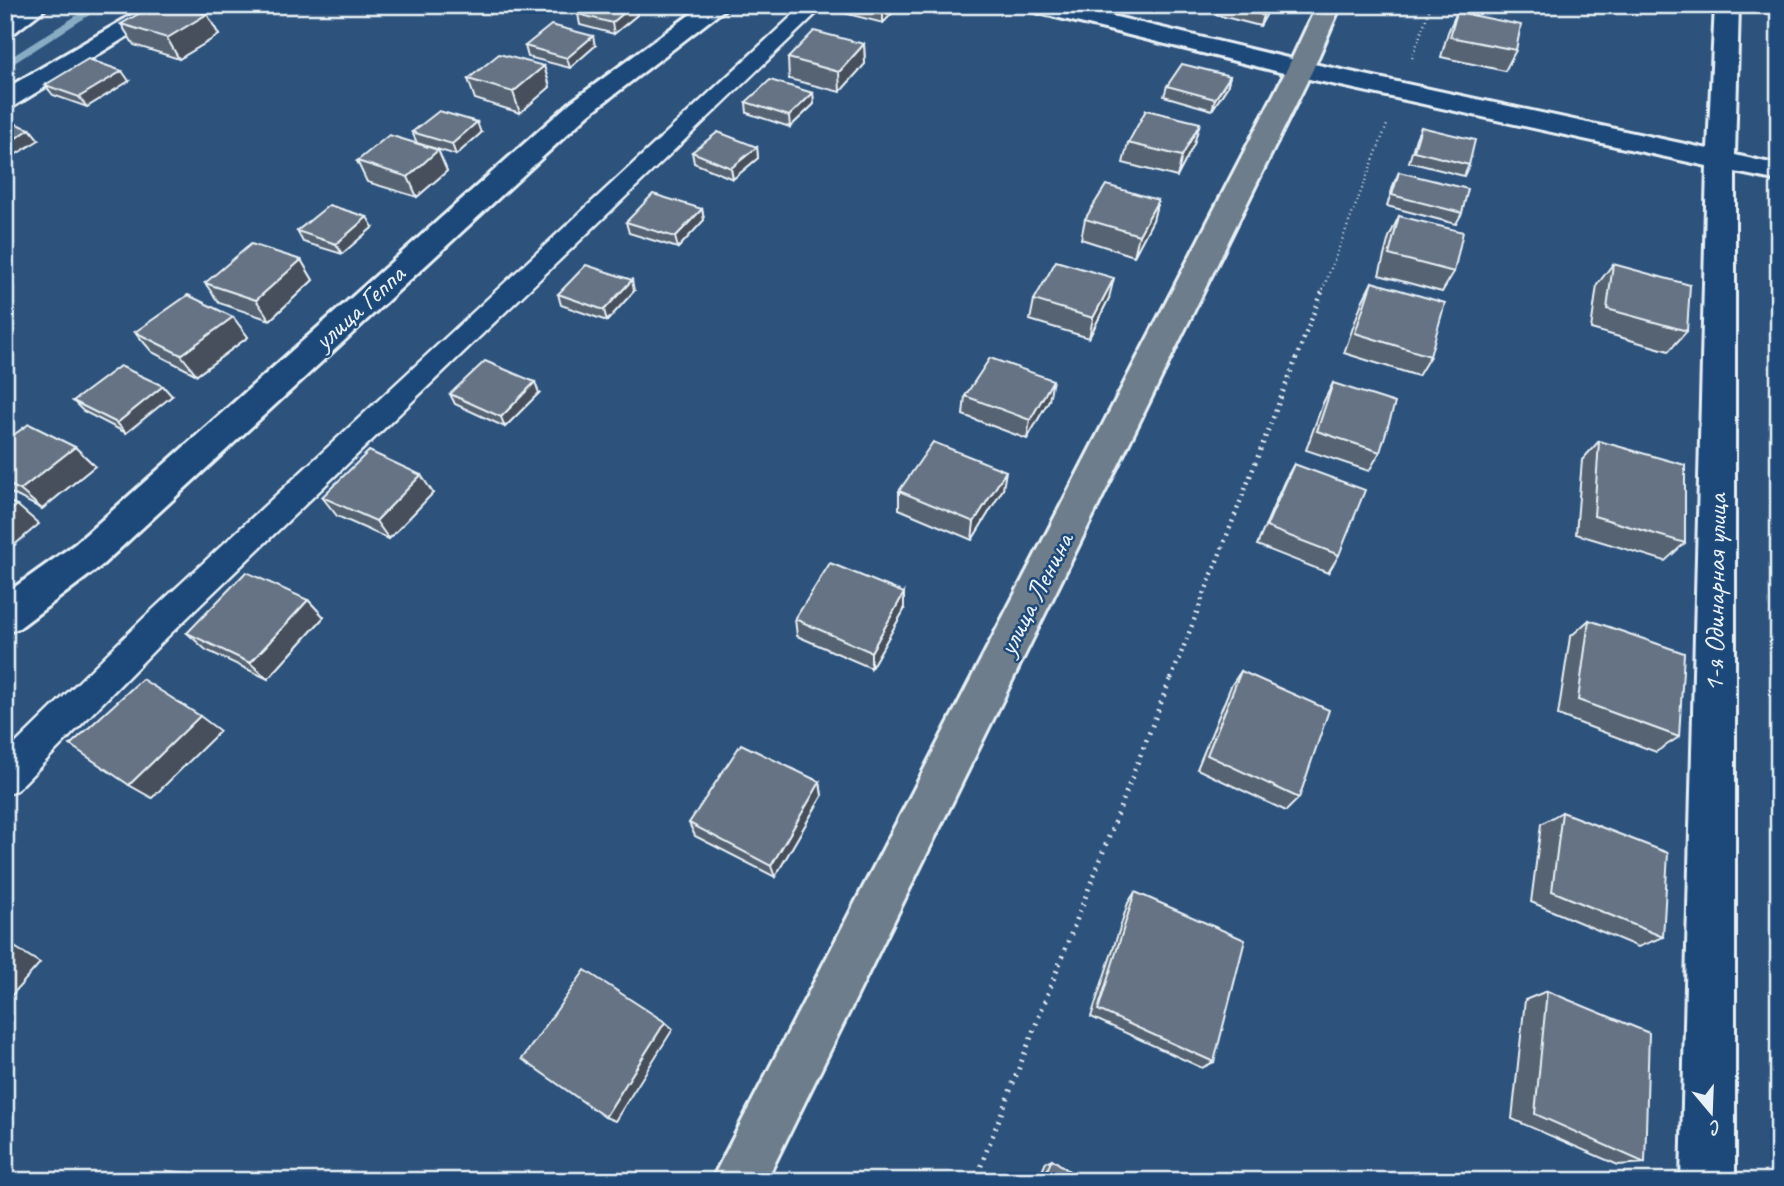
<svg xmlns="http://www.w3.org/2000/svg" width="1784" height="1186" viewBox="0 0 1784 1186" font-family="Caveat,sans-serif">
	<rect width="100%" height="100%" fill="#2d527c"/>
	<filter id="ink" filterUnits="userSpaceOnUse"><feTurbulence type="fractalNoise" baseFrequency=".0143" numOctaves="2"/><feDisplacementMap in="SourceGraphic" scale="14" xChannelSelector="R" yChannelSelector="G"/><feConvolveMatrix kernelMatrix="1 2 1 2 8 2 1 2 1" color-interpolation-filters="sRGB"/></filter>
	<g filter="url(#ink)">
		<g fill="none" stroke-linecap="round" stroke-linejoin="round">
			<path fill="#87acc3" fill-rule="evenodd" d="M93,5H105L5,69V61Z"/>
			<defs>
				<path id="service" d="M804,5H825L167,637L17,790L5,795V754L145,617Z"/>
				<g id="minor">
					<path d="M22,5H50L14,33L5,35V17Z"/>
					<path d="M149,5H178L14,106L5,108V89Z"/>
					<path d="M703,5H730L589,114L101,566L19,628L5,633V594L75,544L571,102Z"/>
					<path d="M1023,5H1066L1300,61L1708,149L1715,5H1739L1735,155L1779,165V181L1735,172V1181H1681L1707,166L1300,77L1027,10Z"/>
				</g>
				<path id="primary" d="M1317,5H1341L1313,69L766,1181H711L1287,69Z"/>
			</defs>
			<use href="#service" stroke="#e8f1f8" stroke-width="5"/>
			<use href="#minor" stroke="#e8f1f8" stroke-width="6"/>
			<use href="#primary" stroke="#e8f1f8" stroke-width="6"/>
			<g stroke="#e8f1f8" stroke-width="2.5" stroke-dasharray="1 3.5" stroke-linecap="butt">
				<path d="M1412,58L1431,5"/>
				<path d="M1321,294L1387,125"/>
			</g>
			<path stroke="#e8f1f8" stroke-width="4.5" stroke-dasharray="2 5" stroke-linecap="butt" d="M1171,679L1322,292"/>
			<path stroke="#e8f1f8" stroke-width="5" stroke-dasharray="2 6" stroke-linecap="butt" d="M975,1181L1171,677"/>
			<use href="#service" fill="#1f4a7a" fill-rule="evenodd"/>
			<use href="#minor" fill="#1f4a7a" fill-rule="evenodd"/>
			<use href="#primary" fill="#6d7d8c" fill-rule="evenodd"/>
		</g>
		<g fill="#576372" stroke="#e8f1f8" stroke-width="2">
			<path d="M589,5H635L637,15L614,34L580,25L578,14Z"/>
			<path d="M831,5H900L883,23L832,10Z"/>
			<path d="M1219,5H1271L1260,26L1217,15Z"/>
			<path d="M1467,5H1505L1501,12Z"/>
			<path d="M1457,12L1516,50L1505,71L1441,57L1448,32Z"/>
			<path d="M207,14L219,35L179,59L134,45L121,24Z"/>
			<path d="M864,44L865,64L840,92L789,79L788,58Z"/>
			<path d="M525,46H595L570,68L528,57Z"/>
			<path d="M544,66L550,87L520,113L475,99L468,79Z"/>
			<path d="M1230,76L1227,87L1212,110L1164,96L1167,86Z"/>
			<path d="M129,81L87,107L53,95L45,85Z"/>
			<path d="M813,93L814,104L790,127L747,113L746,102Z"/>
			<path d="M1421,127L1469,165L1464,176L1409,162L1416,138Z"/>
			<path d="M412,132L481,133L456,155L417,143Z"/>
			<path d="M1128,143L1194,144L1177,177L1123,163Z"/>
			<path d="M757,147L758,158L733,179L694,163L692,152Z"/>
			<path d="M438,150L447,171L417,197L367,182L357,161Z"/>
			<path d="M1399,172L1462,213L1456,224L1387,206L1394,183Z"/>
			<path d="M1158,200L1153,220L1134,256L1081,239L1085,219Z"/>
			<path d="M702,209L704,220L678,248L629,233L626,222Z"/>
			<path d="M1399,216L1454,272L1442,292L1379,275L1389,237Z"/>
			<path d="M373,227L342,254L303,242L297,231Z"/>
			<path d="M301,260L313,280L270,320L219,303L205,283Z"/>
			<path d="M1613,264L1687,331L1669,351L1591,329L1597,285Z"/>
			<path d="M1372,282L1430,356L1418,376L1344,353L1362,302Z"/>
			<path d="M634,291L607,321L561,305L558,294Z"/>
			<path d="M1109,298L1089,338L1030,320L1034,300Z"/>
			<path d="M233,317L248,337L197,375L152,352L135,332Z"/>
			<path d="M1333,383L1380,452L1369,471L1306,450L1323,403Z"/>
			<path d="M539,393L505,427L455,404L450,394Z"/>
			<path d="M172,396L126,433L83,411L73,401Z"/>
			<path d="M965,396L1049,400L1027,439L963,415Z"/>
			<path d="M5,441L75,447L95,466L42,509L5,490Z"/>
			<path d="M1599,441L1685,543L1665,561L1576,534L1582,460Z"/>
			<path d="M1294,464L1339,555L1328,573L1257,545L1284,482Z"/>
			<path d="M1003,489L972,540L899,509V491Z"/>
			<path d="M433,493L389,539L337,516L322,497Z"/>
			<path d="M308,600L324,617L268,679L206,650L187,633Z"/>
			<path d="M904,610L871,668L797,636L795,619Z"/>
			<path d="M1589,620L1679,737L1656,752L1558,715L1570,637Z"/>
			<path d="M1241,671L1299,798L1286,811L1197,769L1231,686Z"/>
			<path d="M820,782L822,796L775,877L695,836L689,823Z"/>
			<path d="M1562,812L1663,937L1638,947L1531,902L1541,824Z"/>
			<path d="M1135,892L1214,1062L1202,1068L1091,1017L1128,903Z"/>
			<path d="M1547,991L1645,1163L1618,1165L1512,1119L1525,1000Z"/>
			<path d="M1052,1159L1083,1181H1038L1046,1162Z"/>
		</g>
		<g fill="#47505c" stroke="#e8f1f8" stroke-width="2">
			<path d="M633,5H635L637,15L614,34L612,23Z"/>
			<path d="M883,5H900L883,23Z"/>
			<path d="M1269,5H1271L1270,8L1260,26L1263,15Z"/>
			<path d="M207,14L219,35L179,59L167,38Z"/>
			<path d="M593,36L595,46L570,68L567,58Z"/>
			<path d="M864,44L865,64L840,92L839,72Z"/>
			<path d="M544,66L550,87L520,113L513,92Z"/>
			<path d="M122,71L129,81L87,107L79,97Z"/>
			<path d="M1230,76L1227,87L1212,110L1215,99Z"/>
			<path d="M813,93L814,104L790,127L789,116Z"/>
			<path d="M477,122L481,133L456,155L452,144Z"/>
			<path d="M1200,123L1194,144L1177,177L1182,156Z"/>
			<path d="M30,129L39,140L5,161V145Z"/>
			<path d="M757,147L758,158L733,179L731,168Z"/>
			<path d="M438,150L447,171L417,197L408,177Z"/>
			<path d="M1158,200L1153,220L1134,256L1139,235Z"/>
			<path d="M702,209L704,220L678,248L675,237Z"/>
			<path d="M367,217L373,227L342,254L336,244Z"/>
			<path d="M301,260L313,280L270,320L256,300Z"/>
			<path d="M1114,278L1109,298L1089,338L1093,318Z"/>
			<path d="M632,280L634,291L607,321L604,310Z"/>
			<path d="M233,317L248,337L197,375L181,355Z"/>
			<path d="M1053,380L1049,400L1027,439L1030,420Z"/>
			<path d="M535,382L539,393L505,427L501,417Z"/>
			<path d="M163,386L172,396L126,433L117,423Z"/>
			<path d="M75,447L95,466L42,509L20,490Z"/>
			<path d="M1006,471L1003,489L972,540L974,522Z"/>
			<path d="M421,475L433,493L389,539L376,521Z"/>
			<path d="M17,505L39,524L5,553V515Z"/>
			<path d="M904,593V610L871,668V652Z"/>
			<path d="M308,600L324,617L268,679L250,663Z"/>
			<path d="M200,716L220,731L152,798L129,785Z"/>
			<path d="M820,782L822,796L775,877L771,866Z"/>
			<path d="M5,941L40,963L5,1003Z"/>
			<path d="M665,1022L673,1029L615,1121L605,1117Z"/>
			<path d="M167,1171L193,1173L202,1181H178Z"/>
		</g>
		<g fill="#657384" stroke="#e8f1f8" stroke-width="2">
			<path d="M154,5H177L207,14L167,38L121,24Z"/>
			<path d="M589,5H633L612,23L578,14Z"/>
			<path d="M1222,5H1269L1263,15Z"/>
			<path d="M1457,12L1521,25L1516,50L1450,37Z"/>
			<path d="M551,25L593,36L567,58L525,46Z"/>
			<path d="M814,31L864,44L839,72L788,58Z"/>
			<path d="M499,54L544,66L513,92L468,79Z"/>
			<path d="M88,59L122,71L79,97L45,85Z"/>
			<path d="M1182,64L1230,76L1215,99L1167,86Z"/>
			<path d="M770,80L813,93L789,116L746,102Z"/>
			<path d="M1146,110L1200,123L1182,156L1128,143Z"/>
			<path d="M439,111L477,122L452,144L412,132Z"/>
			<path d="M5,120L30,129L5,145Z"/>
			<path d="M1421,127L1475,140L1469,165L1414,151Z"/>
			<path d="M718,132L757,147L731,168L692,152Z"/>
			<path d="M389,135L438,150L408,177L357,161Z"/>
			<path d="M1399,172L1468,189L1462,213L1392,195Z"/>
			<path d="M1106,185L1158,200L1139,235L1085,219Z"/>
			<path d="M653,194L702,209L675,237L626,222Z"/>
			<path d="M329,205L367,217L336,244L297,231Z"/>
			<path d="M1399,216L1463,232L1454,272L1389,255Z"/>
			<path d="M251,244L301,260L256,300L205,283Z"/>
			<path d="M1056,261L1114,278L1093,318L1034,300Z"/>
			<path d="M1613,264L1690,285L1687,331L1607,309Z"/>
			<path d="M586,265L632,280L604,310L558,294Z"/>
			<path d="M1372,282L1445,303L1430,356L1355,333Z"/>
			<path d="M188,295L233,317L181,355L135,332Z"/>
			<path d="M990,358L1053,380L1030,420L965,396Z"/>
			<path d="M485,361L535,382L501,417L450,394Z"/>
			<path d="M120,366L163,386L117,423L73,401Z"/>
			<path d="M1333,383L1395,403L1380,452L1317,431Z"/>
			<path d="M29,424L75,447L20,490L5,483V441Z"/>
			<path d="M1599,441L1685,465V543L1594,516Z"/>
			<path d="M933,442L1006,471L974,522L899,491Z"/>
			<path d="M369,451L421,475L376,521L322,497Z"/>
			<path d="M1294,464L1365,490L1339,555L1266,527Z"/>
			<path d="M5,500L17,505L5,515Z"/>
			<path d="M830,563L904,593L871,652L795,619Z"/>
			<path d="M246,572L308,600L250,663L187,633Z"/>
			<path d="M1589,620L1684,653L1679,737L1578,700Z"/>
			<path d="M1241,671L1329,710L1299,798L1207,755Z"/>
			<path d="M142,679L200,716L129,785L70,745Z"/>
			<path d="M741,744L820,782L771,866L689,823Z"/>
			<path d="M1562,812L1668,853L1663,937L1552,891Z"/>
			<path d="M1135,892L1245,940L1214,1062L1098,1010Z"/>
			<path d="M5,950L11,954L5,961Z"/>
			<path d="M585,970L665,1022L605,1117L522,1059Z"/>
			<path d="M1547,991L1649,1033L1645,1163L1535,1114Z"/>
			<path d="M1052,1159L1083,1181H1042Z"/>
			<path d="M167,1171L178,1181H158Z"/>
		</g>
	</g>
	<g text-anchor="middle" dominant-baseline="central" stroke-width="5" stroke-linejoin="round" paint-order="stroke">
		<g font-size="28" fill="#e8f1f8" stroke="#1f4a7a">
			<text transform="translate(359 307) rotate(-42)">улица Геппа</text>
			<text transform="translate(1715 593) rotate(-89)">1-я Одинарная улица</text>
			<text transform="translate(1035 594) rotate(-63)">улица Ленина</text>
		</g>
	</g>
	<rect width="1784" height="1186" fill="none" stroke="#1f4a7a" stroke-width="28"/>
	<rect x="14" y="14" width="1756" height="1158" fill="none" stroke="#e8f1f8" stroke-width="2.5" filter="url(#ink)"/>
	<g transform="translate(1711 1112) rotate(161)" stroke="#1f4a7a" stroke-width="5" paint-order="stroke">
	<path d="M0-5L12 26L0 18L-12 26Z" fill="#e8f1f8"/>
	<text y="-10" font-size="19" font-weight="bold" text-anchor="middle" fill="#e8f1f8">С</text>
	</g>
</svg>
